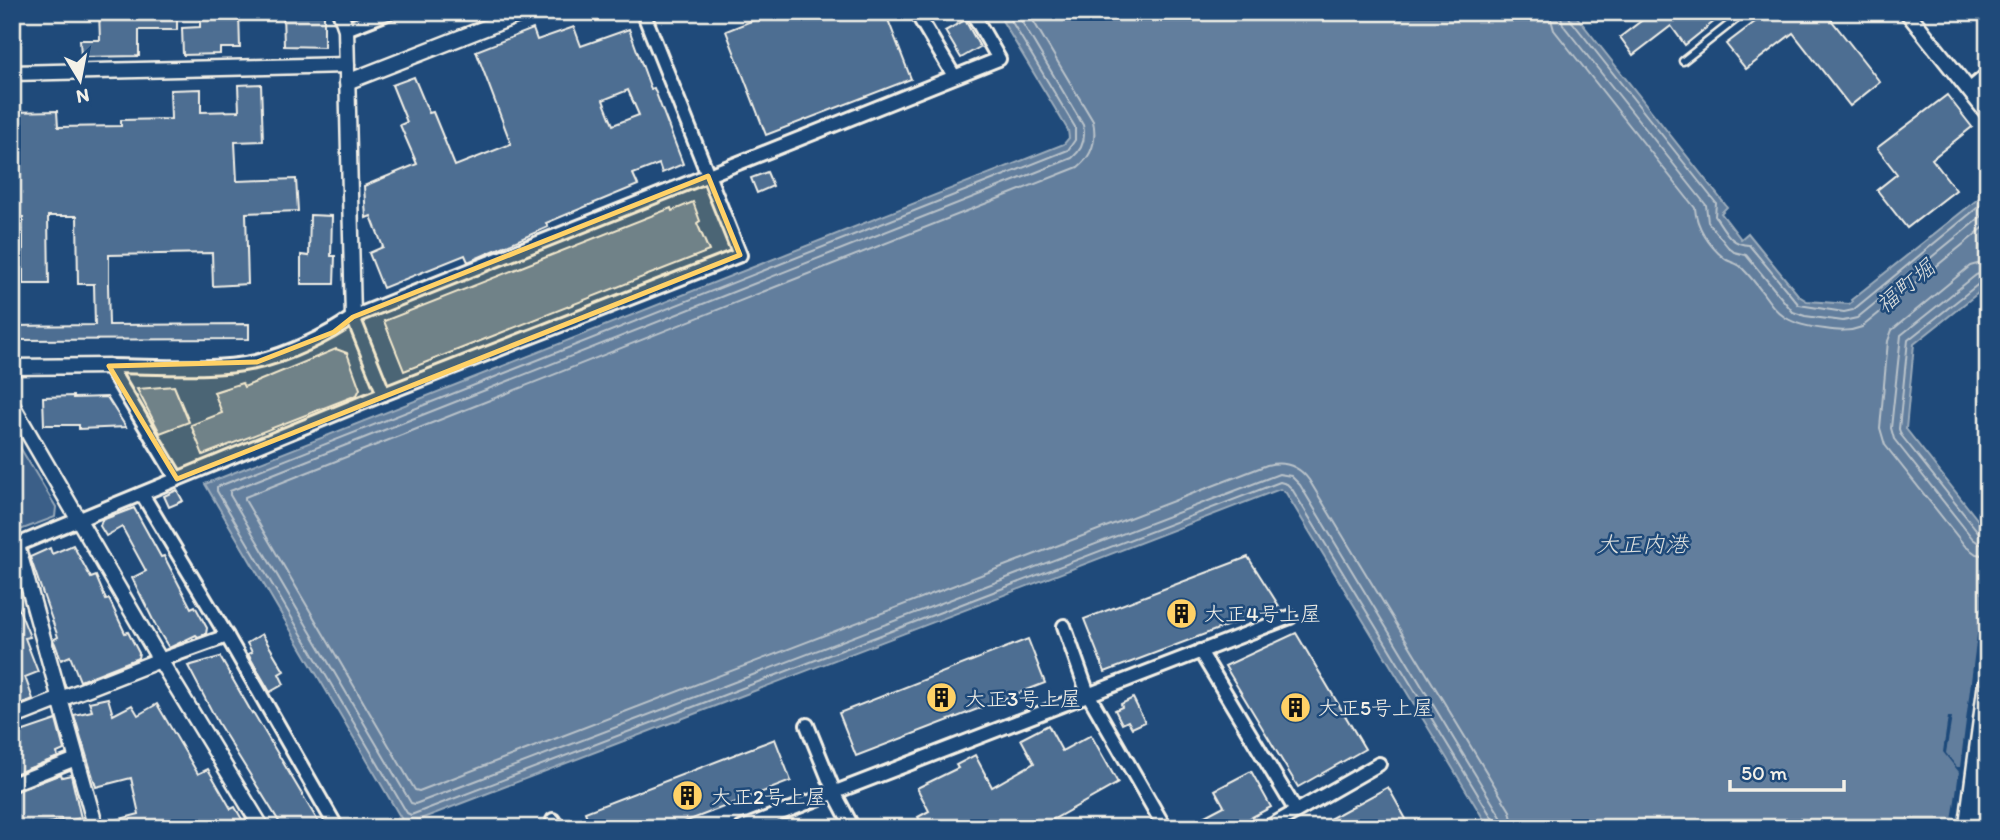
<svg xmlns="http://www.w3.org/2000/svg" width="2000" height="840" viewBox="0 0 2000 840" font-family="Itim,'Klee One',sans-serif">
	<rect width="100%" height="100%" fill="#1f4a7a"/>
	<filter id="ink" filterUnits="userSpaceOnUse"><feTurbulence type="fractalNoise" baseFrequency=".0143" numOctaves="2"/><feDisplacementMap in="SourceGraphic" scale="14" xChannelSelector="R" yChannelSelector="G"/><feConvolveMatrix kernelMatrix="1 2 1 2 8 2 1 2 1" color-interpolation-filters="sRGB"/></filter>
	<g filter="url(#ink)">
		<path fill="#3a5f88" stroke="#97a8b8" stroke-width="2" d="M12,434L56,507L55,517L12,533Z"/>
		<path fill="#627e9d" stroke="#9cacbb" stroke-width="2" d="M997,12H1573L1727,207L1721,213L1741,239L1748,233L1799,296L1807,301L1849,304L1852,302L1851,300L1988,191V285L1914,344L1906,429L1988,533V828H1489L1286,493L1280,489L405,825L205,484L1064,144L1069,138L1068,130Z"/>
		<path fill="#1f4a7a" d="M1988,582V775L1980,828H1951L1959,772L1943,752L1948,717H1952L1946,753L1957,767H1960L1979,619Z"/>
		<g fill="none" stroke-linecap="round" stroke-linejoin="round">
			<g stroke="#bac3ca" stroke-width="2">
				<path d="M1006,12L1075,127V140L1068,150L217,487V491L407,813L411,815L1280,482L1287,484L1292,489L1494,821L1495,828"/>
				<path d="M1016,12L1083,125C1086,138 1083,149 1072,158L230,491V495L411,803L415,804L1279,474L1291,476L1300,485L1501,817L1504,828"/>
				<path d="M1028,12L1093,121C1097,140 1093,155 1078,167L245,497V500L415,790L419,791L1267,465C1284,461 1298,465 1309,480L1510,811L1514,828"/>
				<path d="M1549,12L1554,30L1695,208C1696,226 1709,246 1724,258C1729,263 1737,262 1742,268C1776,302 1769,323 1825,329C1838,331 1849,332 1862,327L1988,224"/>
				<path d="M1560,12L1563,25L1706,205L1708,222L1728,247L1734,252L1746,255L1793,312L1805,316L1843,321L1857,318L1988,211"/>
				<path d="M1568,12L1570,19L1716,203L1715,216C1725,231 1731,245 1749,245L1799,305L1844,312L1853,310L1988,199"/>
				<path d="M1988,261L1970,266L1892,330L1888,341L1880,428L1885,445L1965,546L1976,554L1988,556"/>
				<path d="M1988,271L1976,275L1901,335L1891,428L1894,439L1973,539L1980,544L1988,545"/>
				<path d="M1988,280L1981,282L1908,340L1899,429L1901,435L1979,533L1988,536"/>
			</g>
		</g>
		<g fill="#4d6e92" stroke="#f4f1e8" stroke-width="2" fill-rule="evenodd">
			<path d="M99,12H177V30H139V56L81,57L80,40H100Z"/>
			<path d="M200,12H239L240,48H220V54L183,55L182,28L200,27Z"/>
			<path d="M283,12H324V47L284,46Z"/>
			<path d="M774,12H885L911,79L766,135L726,31Z"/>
			<path d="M1653,12H1726L1685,45L1671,26L1633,55L1620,37Z"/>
			<path d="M1768,12H1825L1880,82L1850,106L1793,33L1746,69L1726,44Z"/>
			<path d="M965,20L980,47L961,58L945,31Z"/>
			<path d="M574,27L581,46L629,29L651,89L654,88L683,164L662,173L659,164L633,174L638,185L546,223L548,227L468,262L465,255L383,288L369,253L383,247L371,216L366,218L364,186L417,164L400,125L407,122L392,85L414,77L429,113L433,112L455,166L511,144L476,51L533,29L537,40ZM628,90L639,115L613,125L603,100Z"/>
			<path d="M261,84L263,141L235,142L237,181L296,179L298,211L246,213L248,284L213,286L212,253L109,255V284H108L109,325L249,324V339L12,340V326L95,325L94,284H78L77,216H48L49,284H23V217H12V112L57,111L58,127L121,126V120L171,119L170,90L201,89V112L239,111L238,85Z"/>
			<path d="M1947,95L1972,127L1932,159L1956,190L1907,228L1877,190L1897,174L1877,148Z"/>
			<path d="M767,172L773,186L757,193L751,178Z"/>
			<path d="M693,202L700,221L697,223L709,251L404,371L384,321L671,208L672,211Z"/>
			<path d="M310,215L332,216L331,256H335L334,284H301V255L309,256Z"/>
			<path d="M336,349L347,353L360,389L357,395L203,455L191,425L222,413L214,392L242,383L244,387Z"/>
			<path d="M174,386L189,422L160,433L137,389Z"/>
			<path d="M73,396V398L107,397L126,427L79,429V425H44L43,397Z"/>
			<path d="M177,490L183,501L169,507L164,496Z"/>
			<path d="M134,508L161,557L164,556L191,608L195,606L207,628L206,634L198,637L196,635L169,648L158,630L132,578L146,571L122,527L106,536L100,526L102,520Z"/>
			<path d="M73,545L91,578L96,576L106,600L109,599L125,633L128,632L139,653L138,658L80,681L70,656L61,660L55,644L53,640L58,637L30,557L50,548L52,554Z"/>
			<path d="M1248,557L1279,606L1105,672L1084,619Z"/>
			<path d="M12,592L30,637L25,638L38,672L25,677L33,699L12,708Z"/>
			<path d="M1296,633L1365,749L1298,787L1225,666Z"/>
			<path d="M262,634L284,671L279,674L284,684L270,692L248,654L252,652L247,643Z"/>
			<path d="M1028,639L1045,683L856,756L839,713Z"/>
			<path d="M220,657L252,713L253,712L322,828H283L218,723L188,666Z"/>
			<path d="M108,698L113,715L132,705L138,715L157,704L198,774L208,769L231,809L235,807L247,828H105V823L139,814L131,778L96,787L74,715L92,711L89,702Z"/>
			<path d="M1133,698L1145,722L1132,728L1128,721L1122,724L1115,710L1122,707L1121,704Z"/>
			<path d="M56,720L64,750L57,753L58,757L12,775V735Z"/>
			<path d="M1048,725L1062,751L1091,735L1118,783L1038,828H924L918,817L929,811L917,788L958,768L956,765L975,755L992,787L1034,763L1021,739Z"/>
			<path d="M775,739L791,781L669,828H591L585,812Z"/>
			<path d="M1251,771L1271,807L1232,828H1182L1224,806L1215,790Z"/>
			<path d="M61,774L62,777L71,775L81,818L62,822V820L30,828H12V793Z"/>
			<path d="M1388,787L1411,828H1313Z"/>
		</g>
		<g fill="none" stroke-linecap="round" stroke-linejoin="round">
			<defs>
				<path id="service" d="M1683,61L1745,12"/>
				<g id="minor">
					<path d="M916,12L954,76"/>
					<path d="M346,29L390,12"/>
					<path d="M1969,90L1988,74"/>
					<path d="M353,317L384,394"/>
					<path d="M109,366C153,366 213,371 255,362C287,355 327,336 353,317L999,59L972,12"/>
					<path d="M109,366L177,479"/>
					<path d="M142,494L227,636L337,828"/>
					<path d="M12,547L384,394L740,255L643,12"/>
					<path d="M1064,626L1088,694L1165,828"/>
					<path d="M1200,651L1296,811"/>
					<path d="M160,660L227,636"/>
					<path d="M807,725L835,794L853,828"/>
					<path d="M12,784L76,759"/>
					<path d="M553,820L557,828"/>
					<path d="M742,828L1290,617"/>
					<path d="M1267,828L1379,764"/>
				</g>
				<g id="tertiary">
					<path d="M340,12L346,29L353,317"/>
					<path d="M1907,12L1988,114"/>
					<path d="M12,73L347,65"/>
					<path d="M347,82L526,12"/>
					<path d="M12,367L109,366"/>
					<path d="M12,405L160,660L262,828"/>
					<path d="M17,545L96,828"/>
					<path d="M12,718L160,660"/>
				</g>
				<path id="primary" d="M1969,828L1988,686"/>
			</defs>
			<use href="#service" stroke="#f4f1e8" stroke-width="11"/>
			<use href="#minor" stroke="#f4f1e8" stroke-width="18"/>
			<use href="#tertiary" stroke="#f4f1e8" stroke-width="19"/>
			<use href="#primary" stroke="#f4f1e8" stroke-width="24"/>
			<use href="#service" stroke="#1f4a7a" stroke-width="6"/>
			<use href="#minor" stroke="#1f4a7a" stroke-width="12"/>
			<use href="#tertiary" stroke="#1f4a7a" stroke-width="14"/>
			<use href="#primary" stroke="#1f4a7a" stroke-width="19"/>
		</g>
	</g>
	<path fill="#ffd166" fill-opacity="0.2" stroke="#ffd166" stroke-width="5" stroke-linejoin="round" d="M708,176L740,255L177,479L109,366L257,362L334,332L353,317Z"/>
	<defs>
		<symbol id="building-disc" viewBox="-11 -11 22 22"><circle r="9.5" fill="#ffd166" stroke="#1f4a7a"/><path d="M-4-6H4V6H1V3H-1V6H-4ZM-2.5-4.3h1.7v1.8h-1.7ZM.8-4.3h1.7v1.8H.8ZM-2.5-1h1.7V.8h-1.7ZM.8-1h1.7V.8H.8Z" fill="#111"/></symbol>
	</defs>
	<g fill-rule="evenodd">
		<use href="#building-disc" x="1164" y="596" width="35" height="35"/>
		<use href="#building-disc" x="924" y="680" width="35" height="35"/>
		<use href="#building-disc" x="1278" y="690" width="35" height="35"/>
		<use href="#building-disc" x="670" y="778" width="35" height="35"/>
	</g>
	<g text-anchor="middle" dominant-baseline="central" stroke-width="5" stroke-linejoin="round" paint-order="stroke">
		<g font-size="21" fill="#f4f1e8" stroke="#1f4a7a" text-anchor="start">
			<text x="1204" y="613">大正4号上屋</text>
			<text x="965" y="698">大正3号上屋</text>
			<text x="1318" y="707">大正5号上屋</text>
			<text x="711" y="796">大正2号上屋</text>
		</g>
		<g font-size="23" font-style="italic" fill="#dee0dd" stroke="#1f4a7a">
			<text transform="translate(1905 286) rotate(-40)">福町堀</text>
			<text x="1642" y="544">大正内港</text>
		</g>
	</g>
	<rect width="2000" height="840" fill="none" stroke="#1f4a7a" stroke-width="42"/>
	<rect x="21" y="21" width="1958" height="798" fill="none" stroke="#f4f1e8" stroke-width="2.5" filter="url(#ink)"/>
	<g transform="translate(80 80) rotate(170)" stroke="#1f4a7a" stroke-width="5" paint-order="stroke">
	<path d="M0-5L12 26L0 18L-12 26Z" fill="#f4f1e8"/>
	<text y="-10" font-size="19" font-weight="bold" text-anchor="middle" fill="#f4f1e8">N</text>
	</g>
	<path d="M1730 780v10h114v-10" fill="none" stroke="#f4f1e8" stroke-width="3.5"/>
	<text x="1741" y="780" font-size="21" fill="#f4f1e8" stroke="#1f4a7a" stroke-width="5" paint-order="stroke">50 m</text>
</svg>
